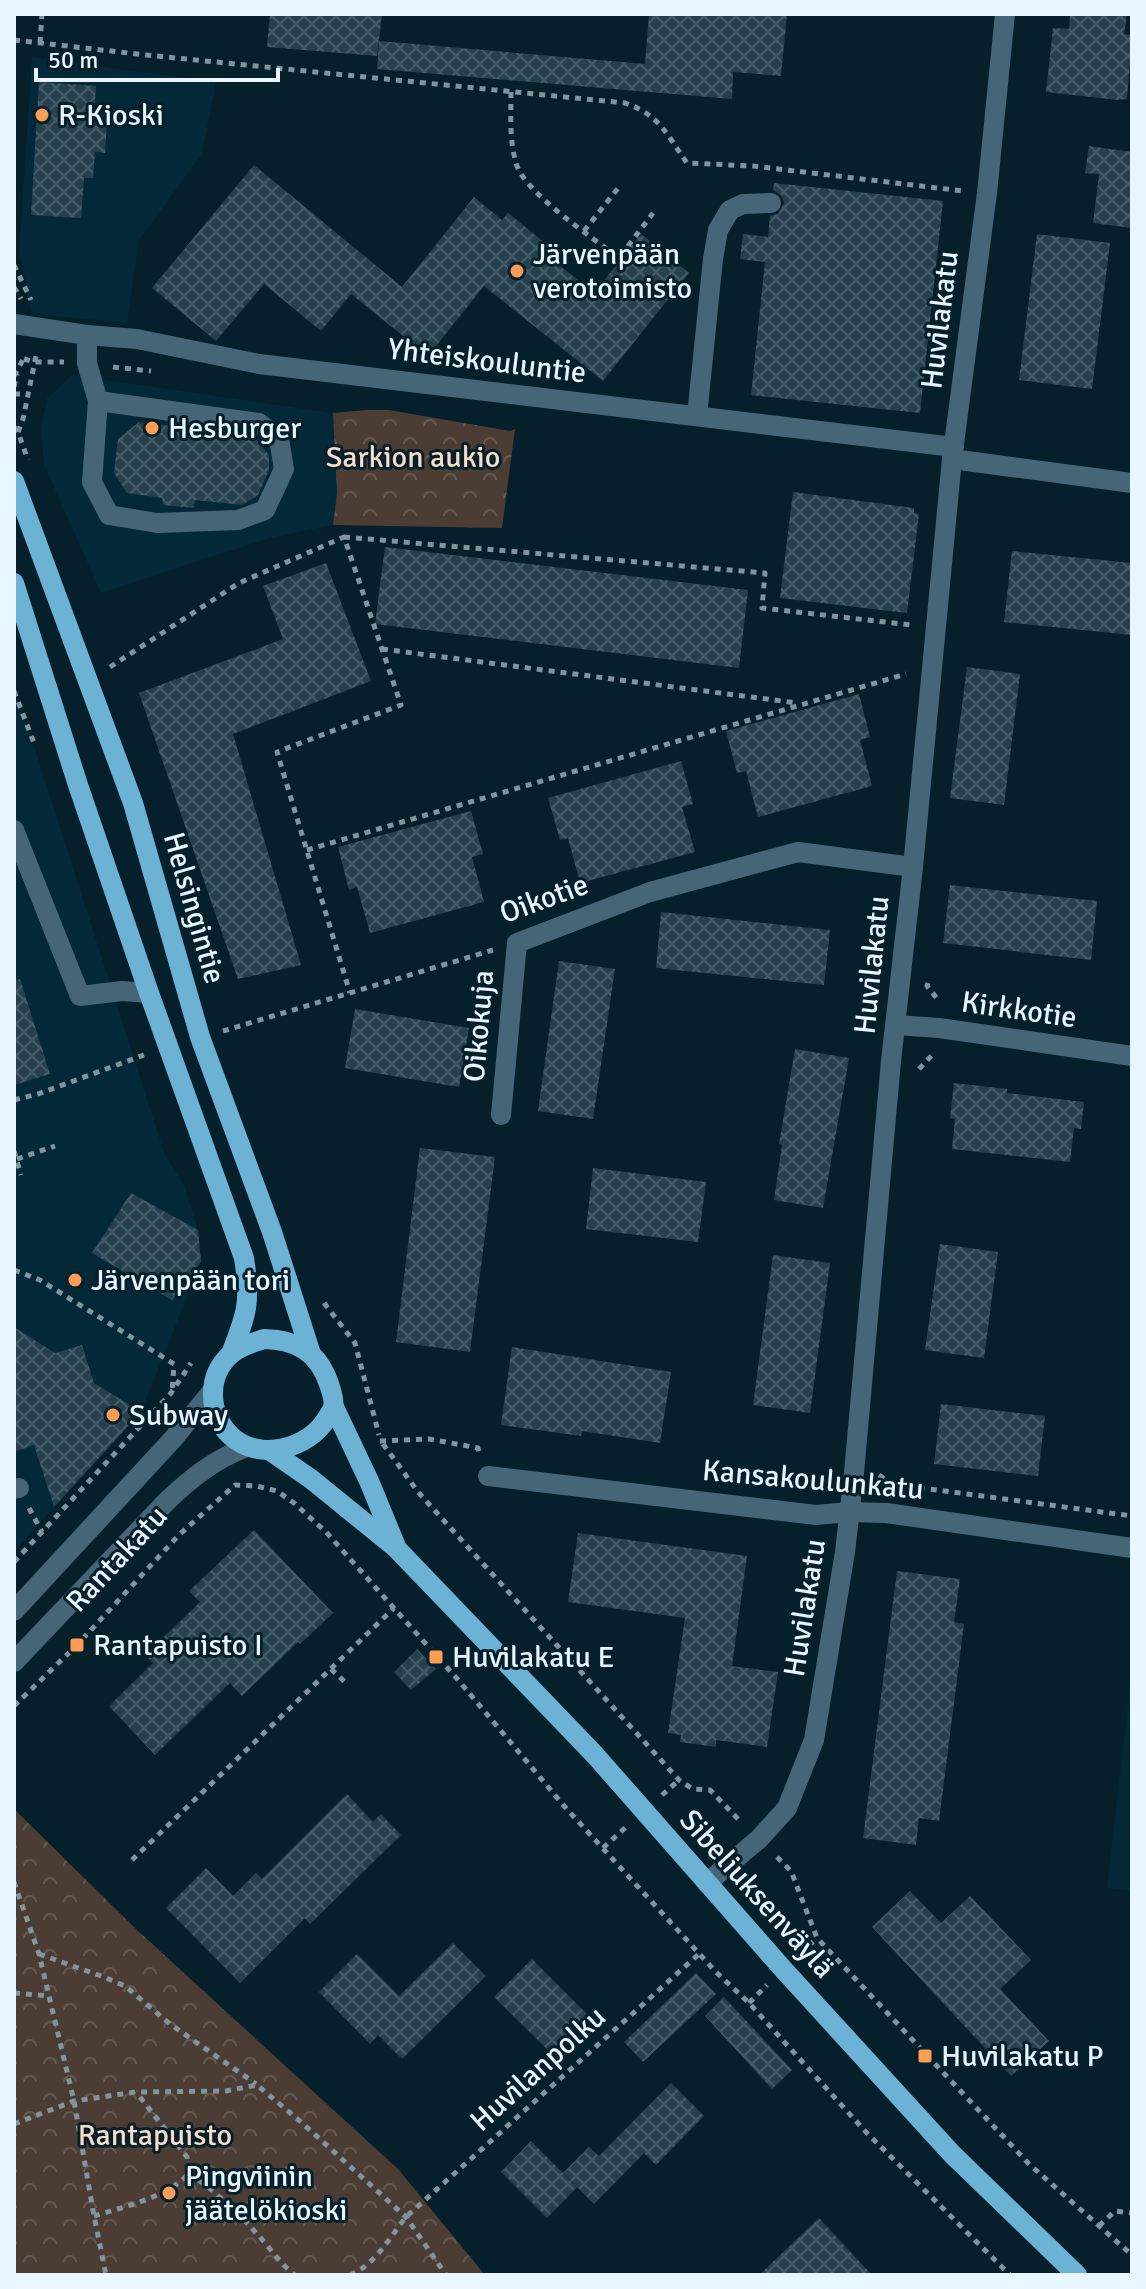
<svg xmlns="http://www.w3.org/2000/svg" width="1146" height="2289" viewBox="0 0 1146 2289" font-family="Signika,sans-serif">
	<defs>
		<pattern id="park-crowns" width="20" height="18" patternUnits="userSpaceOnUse" patternTransform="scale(2)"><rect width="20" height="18" fill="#4b3d33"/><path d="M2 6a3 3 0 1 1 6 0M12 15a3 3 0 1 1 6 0" fill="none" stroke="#655a52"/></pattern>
		<pattern id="building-cross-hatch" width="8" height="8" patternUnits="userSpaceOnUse" patternTransform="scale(2)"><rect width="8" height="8" fill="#26404e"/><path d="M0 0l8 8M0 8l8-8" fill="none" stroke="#465c69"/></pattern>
	</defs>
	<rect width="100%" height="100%" fill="#051f2b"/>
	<g fill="#032838">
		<path d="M32,57L216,82L202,154L139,240L127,323L32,314L19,252Z"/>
		<path d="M72,375L333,413L337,493L333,525L270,538L101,593L44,465L41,428L47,398Z"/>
		<path d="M14,691L27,724L165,1155L184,1185L198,1230L201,1262L141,1412L14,1551Z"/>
		<path d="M1132,1668V1891L1107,1888Z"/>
	</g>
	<g fill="url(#park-crowns)">
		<path d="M366,410H389L510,431L515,429L502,528L333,525L337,493L333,413Z"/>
		<path d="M14,1809L137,1930L398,2169L485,2275H14Z"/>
	</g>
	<g fill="url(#building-cross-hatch)">
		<path d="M270,14H382L377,56L267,47Z"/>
		<path d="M649,14H787L781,76L733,72L732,99L377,69L379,41L645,64Z"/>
		<path d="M1070,14H1127L1124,34L1132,35L1127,99L1118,100L1046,92L1053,28L1069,29Z"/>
		<path d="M39,82L96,86L94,122L107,123L105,153L95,152L93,178H84L81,218L31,215Z"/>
		<path d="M1089,146L1132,152V228L1093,223L1099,174L1085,173Z"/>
		<path d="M254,165L402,287L474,197L502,220L508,213L560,255L554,261L594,293L641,234L689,273L603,381L484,286L428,356L351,294L321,331L264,284L216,341L152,288Z"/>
		<path d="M774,183L943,201L920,413L751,395L765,262L740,259L743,234L768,237L770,216L778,214L784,203L782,196L773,190Z"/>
		<path d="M1037,234L1110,243L1092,389L1019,380Z"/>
		<path d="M139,422L254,437L269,455V470L258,495L242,505L195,500L194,508L163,505L162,498L127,493L114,473L118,439Z"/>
		<path d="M793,492L914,508V513L919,514L907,613L780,598Z"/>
		<path d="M385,547L748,590L739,668L375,624Z"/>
		<path d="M1012,551L1132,563V635L1004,622Z"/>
		<path d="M326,563L371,681L233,734L301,965L238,979L139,693L283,639L263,586Z"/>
		<path d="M967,667L1020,674L1004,805L950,798Z"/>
		<path d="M859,694L870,737L860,740L872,786L758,817L746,771L737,773L726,731Z"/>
		<path d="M681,761L693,804L682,807L695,852L580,883L568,838L560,840L548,798Z"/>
		<path d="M471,811L483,854L472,857L484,902L370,933L357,887L349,890L338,847Z"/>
		<path d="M950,885L1097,901L1091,960L943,943Z"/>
		<path d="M661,912L830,930L824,985L656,968Z"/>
		<path d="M559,961L615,969L593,1119L538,1111Z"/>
		<path d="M20,979L50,1074L14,1085V980Z"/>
		<path d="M355,1009L469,1028L459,1087L345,1068Z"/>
		<path d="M795,1049L849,1058L823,1208L774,1200L782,1145L779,1144Z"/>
		<path d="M954,1083L1007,1089V1093L1084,1102L1081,1129L1074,1128L1070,1162L952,1149L955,1119L950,1118Z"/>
		<path d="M420,1148L495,1157L470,1352L396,1342Z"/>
		<path d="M593,1168L706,1182L698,1242L586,1229Z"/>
		<path d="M131,1193L198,1230L201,1262L172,1300L92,1253Z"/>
		<path d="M940,1244L998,1252L984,1358L925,1350Z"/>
		<path d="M773,1255L830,1263L810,1413L753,1405Z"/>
		<path d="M14,1327L55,1353L82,1345L94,1383L141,1412L54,1507L34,1445L14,1452Z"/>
		<path d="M512,1347L671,1372L660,1443L582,1431L581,1436L501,1425Z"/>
		<path d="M941,1404L1045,1416L1038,1476L934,1464Z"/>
		<path d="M254,1530L333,1613L300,1644L298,1642L242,1696L230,1683L155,1755L109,1706L153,1663L145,1655L200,1602L189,1591Z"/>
		<path d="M578,1533L747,1556L732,1666L778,1672L767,1747L716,1740V1747L680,1742L681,1735L668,1733L685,1618L568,1602Z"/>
		<path d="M897,1571L960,1579L954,1622L964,1624L939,1821L919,1818L916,1845L863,1838Z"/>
		<path d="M417,1649L436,1669L411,1690L394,1672Z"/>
		<path d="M347,1794L373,1822L381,1814L401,1835L310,1924L305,1918L240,1983L166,1908L206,1868L233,1896L256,1873L262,1879Z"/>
		<path d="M910,1891L941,1923L970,1896L1031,1960L1000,1989L1049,2041L1011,2076L872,1927Z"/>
		<path d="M453,1943L486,1976L402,2059L378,2035L370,2044L319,1992L357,1954L399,1996Z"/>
		<path d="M532,1959L592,2019L553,2055L494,1997Z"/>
		<path d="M696,1973L716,1994L643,2062L624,2042Z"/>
		<path d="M724,1997L792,2070L772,2089L705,2016Z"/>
		<path d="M671,2083L704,2116L656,2165L644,2153L594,2204L563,2173L589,2147L599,2156Z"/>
		<path d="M531,2141L577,2187L547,2218L501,2172Z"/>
		<path d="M819,2218L872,2275H759Z"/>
	</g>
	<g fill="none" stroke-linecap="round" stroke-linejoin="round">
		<g stroke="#81959f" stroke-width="5" stroke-dasharray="6 6" stroke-linecap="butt">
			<path d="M14,40L146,55L625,103C660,115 667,135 687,163L753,166L963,191"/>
			<path d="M40,43L42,14"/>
			<path d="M511,92C511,117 509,142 517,166C527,194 593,238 619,258L653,213"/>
			<path d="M584,231L619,187"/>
			<path d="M14,265L31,300"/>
			<path d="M14,287L21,299"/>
			<path d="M24,359L34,362H64"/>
			<path d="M113,367L151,371"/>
			<path d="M14,376L25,356"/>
			<path d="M14,387L17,374"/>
			<path d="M14,394H27"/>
			<path d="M14,427L18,432L28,460"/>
			<path d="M18,432L23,419L37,351"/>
			<path d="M344,537L765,573L762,608L911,625"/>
			<path d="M382,649L797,703"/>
			<path d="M110,667L239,583L344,537L401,705L277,752L350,993"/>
			<path d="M14,691L34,743"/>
			<path d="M307,850L906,674"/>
			<path d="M928,983L927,986L939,1001"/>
			<path d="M223,1031L493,950"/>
			<path d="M919,1069L934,1053"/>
			<path d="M14,1100L38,1094L144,1055"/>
			<path d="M14,1151L21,1175"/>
			<path d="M17,1159L55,1146"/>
			<path d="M14,1270L40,1280L174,1364L172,1393"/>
			<path d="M324,1303L355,1343L379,1435"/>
			<path d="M380,1441L429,1439L478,1448L479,1452"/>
			<path d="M383,1444L418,1492L679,1780L693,1789L710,1790L741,1822"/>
			<path d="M879,1475L891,1484L897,1485"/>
			<path d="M907,1486L1132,1516"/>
			<path d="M29,1508L42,1532"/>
			<path d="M14,1562L171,1393L191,1363"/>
			<path d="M331,1669L346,1683"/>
			<path d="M14,1706L77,1645L179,1535L235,1485L256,1486L277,1491L294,1503L326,1532L459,1681L565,1807L716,1972L749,2003L865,2131L1010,2275"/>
			<path d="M662,1795L679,1780"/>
			<path d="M603,1848L627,1826"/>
			<path d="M777,1857L791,1871L817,1938L1029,2164L1132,2255"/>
			<path d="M132,1860L394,1608"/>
			<path d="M14,1882L39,1954L74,2101L94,2216L106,2275"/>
			<path d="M39,1954L104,1977L125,1986L170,2024L256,2084"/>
			<path d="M800,1954L817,1938"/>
			<path d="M14,1993L49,1996"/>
			<path d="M749,2003L767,1985"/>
			<path d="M14,2124L74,2101L136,2092L226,2091L257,2085L301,2122L406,2217L446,2275"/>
			<path d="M189,2173C213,2190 236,2210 256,2233C269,2246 280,2264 295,2275"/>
			<path d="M94,2216C123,2207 169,2197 189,2173L187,2157L136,2092"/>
			<path d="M1099,2226L1115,2211L1132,2213"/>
			<path d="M350,2275C375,2265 390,2237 406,2217L699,1954"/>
		</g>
		<g stroke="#466677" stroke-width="20">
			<path d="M14,324L87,335L137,339L259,364L954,447"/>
			<path d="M87,335V363L98,401L92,482L109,515L157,523L238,520L265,510L284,469L279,439L259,423L98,401"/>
			<path d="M697,416L713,259L718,230L730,210L743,204L771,203"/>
			<path d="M952,459L1132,483"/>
			<path d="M14,830L80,996L122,991L149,993"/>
			<path d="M896,1025L939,1028L1132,1056"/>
			<path d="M501,1115L517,943L650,892L798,852L913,867"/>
			<path d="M488,1476L816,1515L849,1512L886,1513L1132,1548"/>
			<path d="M14,1489L19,1488"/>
			<path d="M14,1611L173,1439L213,1390"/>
			<path d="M14,1662L167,1501C191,1478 215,1459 247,1447"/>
			<path d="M707,1883L759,1839L787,1808L814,1740L845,1552L854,1473L891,1061L913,867L952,459L987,193L1005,14"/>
		</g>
		<g stroke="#6cb2d5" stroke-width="20">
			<path d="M14,481L133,803L200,1037L272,1232L311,1354"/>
			<path d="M14,583L78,785L149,993L244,1258C251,1302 247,1313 231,1354"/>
			<path d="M264,1339C296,1340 318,1351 329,1384C331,1390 335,1400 333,1408C332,1411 329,1415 327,1418C309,1449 259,1462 231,1436C208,1414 206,1376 231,1354C240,1346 252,1343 264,1339Z"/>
			<path d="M334,1407L369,1481L395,1544"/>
			<path d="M269,1450L311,1479L396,1548L595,1755L783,1969L952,2154L1077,2275"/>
		</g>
	</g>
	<g fill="#fc9d53" stroke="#051f2b" stroke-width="3">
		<circle cx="42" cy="115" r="8"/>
		<circle cx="517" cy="271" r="8"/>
		<circle cx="152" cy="428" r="8"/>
		<circle cx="75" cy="1280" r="8"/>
		<circle cx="113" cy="1415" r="8"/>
		<rect x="69" y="1637" width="16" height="16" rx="4"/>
		<rect x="428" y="1649" width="16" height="16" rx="4"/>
		<rect x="917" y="2048" width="16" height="16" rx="4"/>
		<circle cx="169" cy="2193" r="8"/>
	</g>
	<g text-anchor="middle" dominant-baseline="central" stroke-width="6" stroke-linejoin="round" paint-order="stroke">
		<g font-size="30" fill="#e7f6ff" stroke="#051f2b" text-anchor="start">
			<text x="58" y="115">R-Kioski</text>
			<text x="533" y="254">Järvenpään<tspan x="533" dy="34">verotoimisto</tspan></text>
			<text x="168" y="428">Hesburger</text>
			<text x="91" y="1280">Järvenpään tori</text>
			<text x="129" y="1415">Subway</text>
			<text x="93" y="1645">Rantapuisto I</text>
			<text x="452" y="1657">Huvilakatu E</text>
			<text x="941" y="2056">Huvilakatu P</text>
			<text x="185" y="2176">Pingviinin<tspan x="185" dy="34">jäätelökioski</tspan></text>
		</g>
		<g font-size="30" fill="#e7f6ff" stroke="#051f2b">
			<text transform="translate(940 320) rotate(-83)">Huvilakatu</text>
			<text transform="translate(487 361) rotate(7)">Yhteiskouluntie</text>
			<text transform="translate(544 899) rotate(-20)">Oikotie</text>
			<text transform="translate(194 908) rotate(74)">Helsingintie</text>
			<text transform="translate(872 965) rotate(-84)">Huvilakatu</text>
			<text transform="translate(1019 1010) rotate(8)">Kirkkotie</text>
			<text transform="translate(479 1026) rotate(-85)">Oikokuja</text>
			<text transform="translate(813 1480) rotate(5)">Kansakoulunkatu</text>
			<text transform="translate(117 1559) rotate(-47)">Rantakatu</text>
			<text transform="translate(805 1608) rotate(-81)">Huvilakatu</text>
			<text transform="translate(757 1894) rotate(48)">Sibeliuksenväylä</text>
			<text transform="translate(538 2069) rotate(-42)">Huvilanpolku</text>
		</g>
		<g font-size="30" fill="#fadbc7" stroke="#051f2b">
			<text x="413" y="457">Sarkion aukio</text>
			<text x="155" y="2135">Rantapuisto</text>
		</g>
	</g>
	<rect width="1146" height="2289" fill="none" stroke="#e7f6ff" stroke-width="32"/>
	<path d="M36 68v12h242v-12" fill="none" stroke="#e7f6ff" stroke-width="4"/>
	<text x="48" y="68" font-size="24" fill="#e7f6ff" stroke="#051f2b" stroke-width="6" paint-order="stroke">50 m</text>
</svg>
